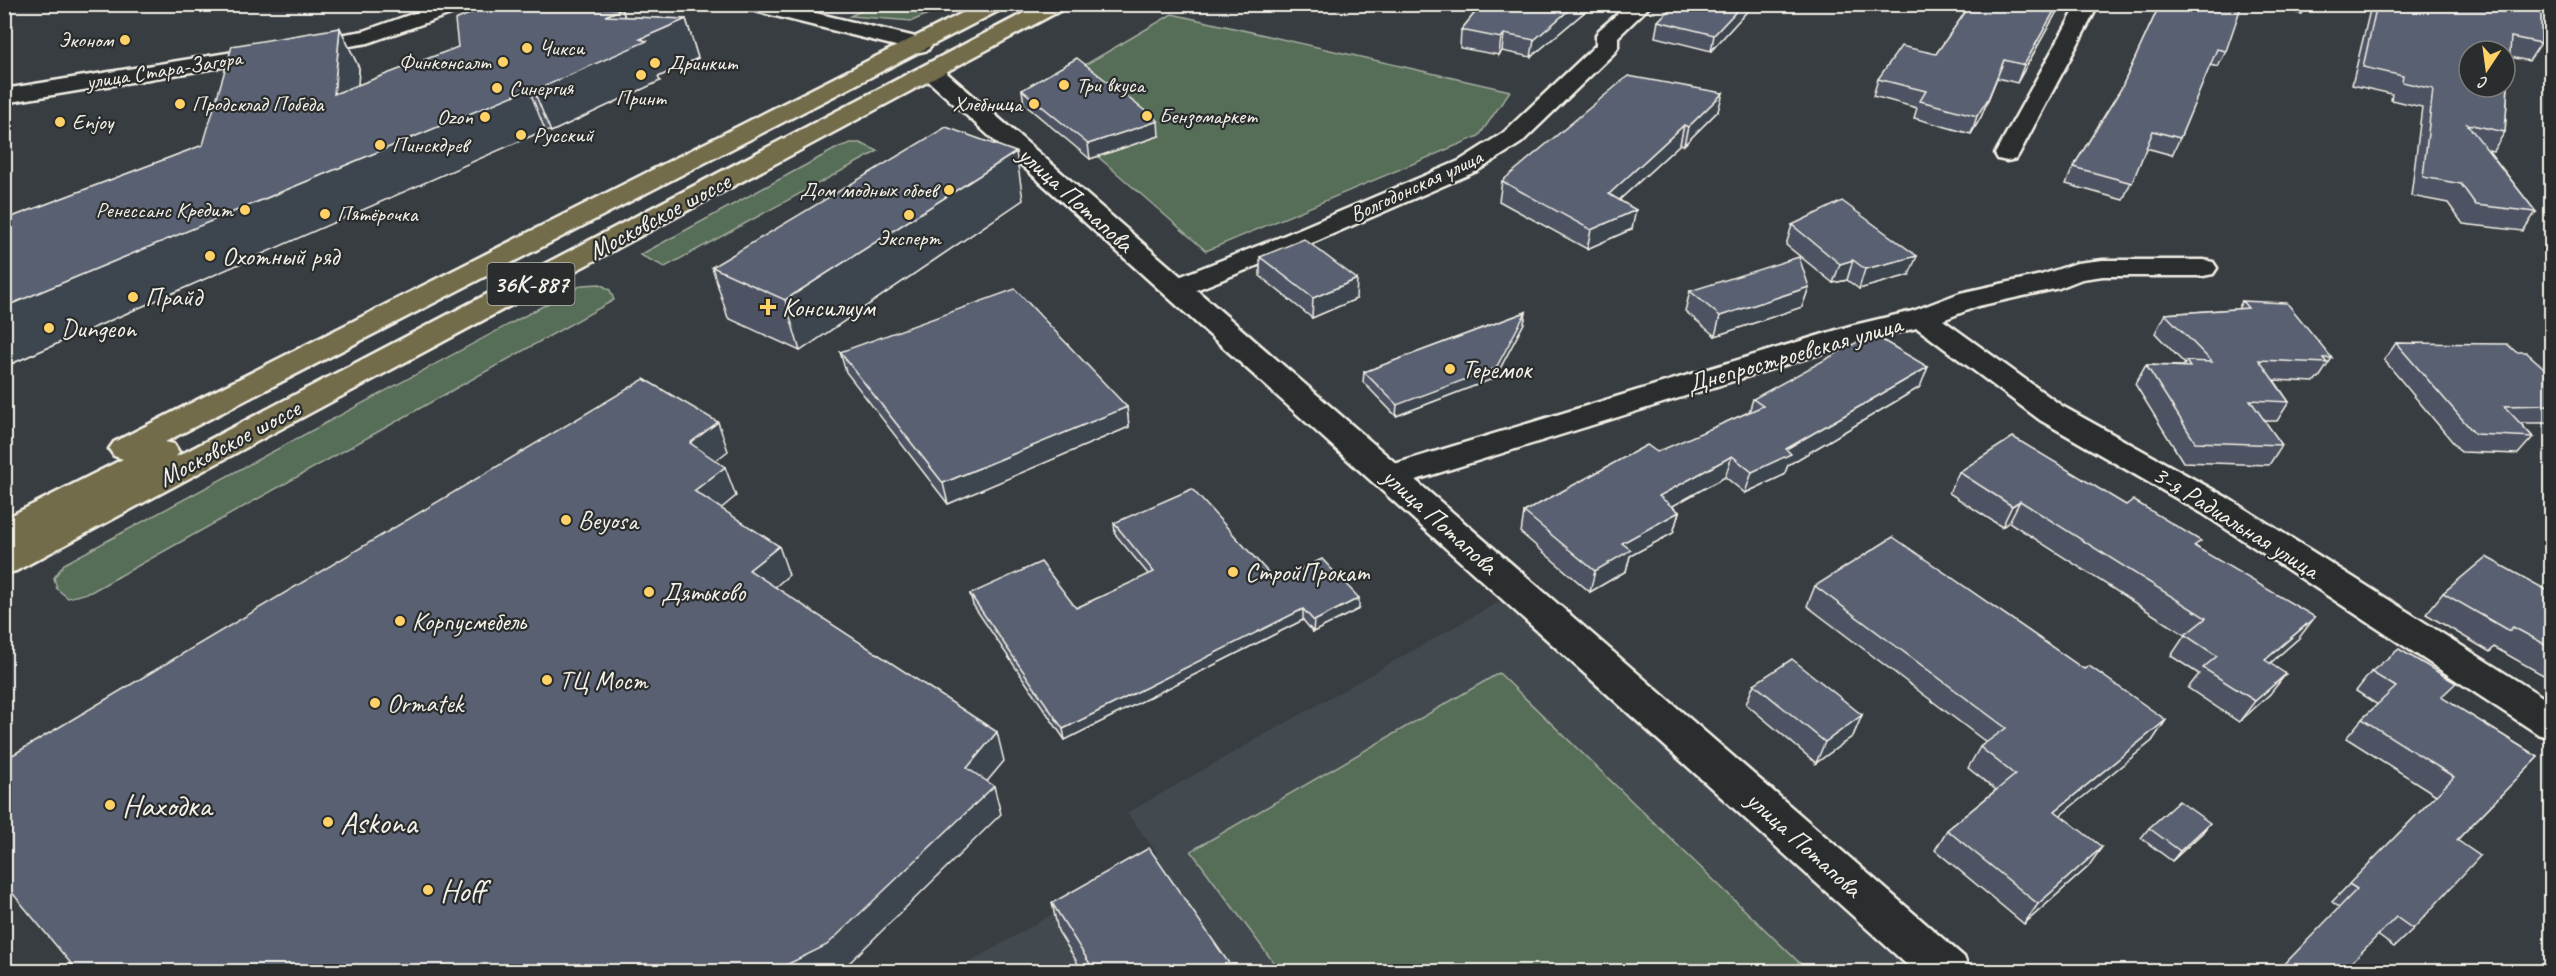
<svg xmlns="http://www.w3.org/2000/svg" width="2556" height="976" viewBox="0 0 2556 976" font-family="Caveat,sans-serif">
	<rect width="100%" height="100%" fill="#383d42"/>
	<filter id="ink" filterUnits="userSpaceOnUse"><feTurbulence type="fractalNoise" baseFrequency=".0167" numOctaves="2"/><feDisplacementMap in="SourceGraphic" scale="12" xChannelSelector="R" yChannelSelector="G"/><feConvolveMatrix kernelMatrix="1 2 1 2 8 2 1 2 1" color-interpolation-filters="sRGB"/></filter>
	<g filter="url(#ink)">
		<path fill="#424850" d="M1505,598L1920,972H953L1157,853L1127,813Z"/>
		<g fill="#576d59" stroke="#a6afa0" stroke-width="1.5">
			<path d="M874,5V4L949,5L912,21L850,16Z"/>
			<path d="M1172,14L1510,91L1479,136L1206,251L1041,107L1042,90Z"/>
			<path d="M851,143H860L878,151L665,267L640,255L839,147Z"/>
			<path d="M600,284L610,290L614,300L91,592L68,598L57,589L54,578L64,564L582,285Z"/>
			<path d="M1499,673L1808,971H1280L1191,851Z"/>
		</g>
		<g fill="none" stroke-linecap="round" stroke-linejoin="round">
			<defs>
				<g id="street">
					<path d="M440,4H471L468,8L368,43L4,103V89L364,31Z"/>
					<path d="M740,4H778L928,40L931,45L928,50L920,52L743,8Z"/>
					<path d="M1629,4H1652L1618,37V47L1615,52L1521,143L1477,171L1296,250L1186,294L1176,296L1166,294L1162,288L1166,282L1278,238L1459,161L1503,133L1596,45V35L1599,30Z"/>
					<path d="M2078,4H2099L2019,154L2016,159L2007,161L1998,159L1995,154Z"/>
					<path d="M2103,260H2203L2213,262L2217,268L2213,274L2203,276H2103L2082,279L2059,288L1978,306L1943,320L2062,406L2226,497L2552,703V739L2538,734L2202,513L2040,420L1917,328L1868,339L1390,488L1378,485L1374,477L1378,469L1850,326L1913,311L1960,293L2041,275L2077,263Z"/>
				</g>
				<path id="secondary" d="M932,65L940,67L1964,957L1970,972H1915L924,77L921,72L924,67Z"/>
				<path id="primary" d="M980,4H1007L1004,8L165,442L174,444L179,452L176,457L1041,4H1068L1065,8L16,571L4,574V546L7,545L4,546V519L123,459L114,456L109,449L114,442Z"/>
			</defs>
			<use href="#street" stroke="#f4f1e8" stroke-width="5"/>
			<use href="#secondary" stroke="#f4f1e8" stroke-width="5"/>
			<use href="#primary" stroke="#f4f1e8" stroke-width="5"/>
			<use href="#street" fill="#2a2d2e" fill-rule="evenodd"/>
			<use href="#secondary" fill="#2a2d2e" fill-rule="evenodd"/>
			<use href="#primary" fill="#726c4b" fill-rule="evenodd"/>
		</g>
		<g fill="#4d5362" stroke="#f4f1e8" stroke-width="1.5">
			<path d="M1482,4H1594L1531,57L1502,51L1499,55L1460,48L1461,30Z"/>
			<path d="M1675,4H1769L1765,10L1752,6L1711,51L1655,37L1658,21Z"/>
			<path d="M1971,4H2061L2017,83L1997,78L1981,117L1971,134L1914,118L1917,108L1873,96L1878,79L1936,54Z"/>
			<path d="M2160,4L2226,51L2218,67L2210,65L2180,138L2172,155L2146,148L2123,200L2066,184L2073,167L2121,89Z"/>
			<path d="M2259,4H2306L2302,14Z"/>
			<path d="M2344,4H2541V43L2529,61L2510,57L2505,132L2493,151L2488,150L2536,212L2523,231L2463,224L2448,203L2411,196L2422,107L2391,100L2392,94L2352,85L2370,10Z"/>
			<path d="M622,9L625,17L686,19L698,58L658,77L660,81L551,132L545,130L4,367V220L203,145L340,28L359,68L358,85Z"/>
			<path d="M1022,90L1159,136L1090,159L1024,104Z"/>
			<path d="M1718,111L1684,145L1680,144L1619,200L1632,229L1587,249L1499,201L1502,181Z"/>
			<path d="M1023,200L800,351L728,318L712,267Z"/>
			<path d="M1792,225L1909,275L1859,289L1847,280L1833,283L1786,245Z"/>
			<path d="M1260,257L1356,299L1312,318L1260,276Z"/>
			<path d="M1809,287L1802,307L1715,336L1685,311L1690,291Z"/>
			<path d="M2242,301L2332,358L2319,378H2317L2314,382L2274,380L2289,402L2277,421H2264L2282,445L2269,465L2183,462L2135,384L2146,365L2183,366L2185,364L2155,333L2165,314L2238,309Z"/>
			<path d="M1526,312L1524,323L1495,378L1396,416L1363,382L1364,372Z"/>
			<path d="M2396,343L2516,352L2552,375V423H2520L2533,437L2518,454L2461,452L2384,360Z"/>
			<path d="M840,352L1127,407L1129,427L948,504L846,372Z"/>
			<path d="M1920,387L1788,465L1784,475L1745,493L1725,477L1672,506L1679,512L1673,533L1630,556L1626,571L1590,592L1521,533L1524,512L1749,412L1753,399Z"/>
			<path d="M1959,472L2126,505L2197,547L2299,638L2270,663V694L2239,722L2188,688L2199,674L2171,656L2185,635L2009,522L2002,527L1949,493Z"/>
			<path d="M1114,523L1276,581L1359,609L1313,632L1303,620L1065,740L973,605L970,594L1076,608L1149,575L1115,534Z"/>
			<path d="M1815,586L2084,669L2166,720L2152,741L2060,815L2088,867L2024,924L1935,850L1947,830L1996,790L1968,768L1980,747L1986,742L1807,606Z"/>
			<path d="M2443,593H2552V680L2494,647L2490,652L2426,614Z"/>
			<path d="M2371,672L2442,698L2538,757L2457,840L2413,929L2394,947L2332,902L2436,795L2346,738L2362,719L2378,705L2356,691Z"/>
			<path d="M1754,684L1862,715L1853,736L1816,763L1746,704Z"/>
			<path d="M2149,828L2202,833L2172,861L2141,838Z"/>
			<path d="M1052,903L1235,972H1083L1058,931Z"/>
		</g>
		<g fill="#3e4450" stroke="#f4f1e8" stroke-width="1.5">
			<path d="M1576,4H1594L1531,57L1534,40Z"/>
			<path d="M1743,4H1752V6L1711,51L1714,35Z"/>
			<path d="M2058,4H2061L2017,83L2024,65Z"/>
			<path d="M622,9L634,46L640,39L686,19L698,58L658,77L660,81L551,132L534,91L605,16Z"/>
			<path d="M340,28L359,68L355,136L334,94Z"/>
			<path d="M1504,34L1502,51L1499,55L1501,38Z"/>
			<path d="M2004,60L1981,117L1971,134L1977,116Z"/>
			<path d="M529,89L545,130L4,367V307Z"/>
			<path d="M1723,93L1718,111L1684,145L1688,127Z"/>
			<path d="M1158,121L1159,136L1090,159L1088,144Z"/>
			<path d="M1684,125L1680,144L1605,213L1609,194Z"/>
			<path d="M1016,152L1023,200L800,351L785,300Z"/>
			<path d="M1636,210L1632,229L1587,249L1591,230Z"/>
			<path d="M1917,256L1909,275L1859,289L1865,269Z"/>
			<path d="M1853,260L1847,280L1833,283L1840,264Z"/>
			<path d="M1357,279L1356,299L1312,318L1313,298Z"/>
			<path d="M1809,287L1802,307L1715,336L1720,316Z"/>
			<path d="M1526,312L1524,323L1495,378L1396,416L1397,405Z"/>
			<path d="M1928,367L1920,387L1788,465L1784,475L1745,493L1752,472L1786,449Z"/>
			<path d="M1127,407L1129,427L948,504L943,483Z"/>
			<path d="M718,422L728,451L701,472L690,443Z"/>
			<path d="M1732,456L1725,477L1653,517L1659,496Z"/>
			<path d="M725,467L736,496L706,521L694,491Z"/>
			<path d="M2020,501L2009,522L2002,527L2012,506Z"/>
			<path d="M1679,512L1673,533L1630,556L1626,571L1590,592L1595,571L1622,543Z"/>
			<path d="M779,546L789,575L760,600L749,570Z"/>
			<path d="M1359,598V609L1313,632L1314,621Z"/>
			<path d="M1303,609V620L1065,740L1063,729Z"/>
			<path d="M2315,617L2299,638L2250,681L2265,660Z"/>
			<path d="M2286,674L2270,694L2239,722L2255,701Z"/>
			<path d="M1862,715L1853,736L1816,763L1825,742Z"/>
			<path d="M2166,720L2152,741L2041,831L2055,811Z"/>
			<path d="M997,732L1004,761L974,797L967,768Z"/>
			<path d="M994,786L1001,814L840,972H772Z"/>
			<path d="M2210,823L2202,833L2172,861L2180,851Z"/>
			<path d="M2102,847L2088,867L2024,924L2038,904Z"/>
		</g>
		<g fill="#596172" stroke="#f4f1e8" stroke-width="1.5" fill-rule="evenodd">
			<path d="M493,4H539L622,9L605,16L686,19L640,39L647,41L534,91L529,89L4,307V220L203,145L232,46L340,28L334,94L458,47L455,20Z"/>
			<path d="M1482,4H1576L1534,40L1504,34L1501,38L1461,30Z"/>
			<path d="M1675,4H1743L1714,35L1658,21Z"/>
			<path d="M1971,4H2058L2024,65L2004,60L1988,99L1977,116L1920,101L1926,91L1878,79L1901,46L1936,54Z"/>
			<path d="M2160,4H2242L2226,51L2217,49L2180,138L2153,131L2132,183L2073,167L2121,89Z"/>
			<path d="M2377,4H2541V43L2511,37L2505,132L2467,124L2536,212L2476,205L2461,184L2423,177L2433,89L2402,82L2403,76L2363,67ZM2469,51H2505V87H2469Z"/>
			<path d="M1077,58L1158,121L1088,144L1022,90Z"/>
			<path d="M1628,76L1723,93L1688,127L1684,125L1609,194L1636,210L1591,230L1502,181Z"/>
			<path d="M946,127L1016,152L785,300L712,267Z"/>
			<path d="M1842,201L1917,256L1865,269L1853,260L1840,264L1792,225Z"/>
			<path d="M1304,239L1357,279L1313,298L1260,257Z"/>
			<path d="M1799,257L1809,287L1720,316L1690,291Z"/>
			<path d="M1015,289L1127,407L943,483L840,352Z"/>
			<path d="M2242,301L2287,303L2332,358H2323L2327,363L2259,360L2289,402L2250,400L2282,445L2195,442L2146,365L2190,367L2186,361L2212,362L2165,314L2248,308Z"/>
			<path d="M1526,312L1496,368L1397,405L1364,372Z"/>
			<path d="M1872,334L1928,367L1786,449L1791,454L1752,472L1732,456L1659,496L1679,512L1622,543L1631,550L1595,571L1524,512L1647,445L1657,452L1763,406L1753,399Z"/>
			<path d="M2396,343L2507,344L2516,352H2526L2552,375V405L2504,406L2533,437L2475,434Z"/>
			<path d="M644,379L718,422L690,443L725,467L694,491L779,546L749,570L997,732L967,768L994,786L827,945L772,972H78L4,883V760Z"/>
			<path d="M2013,437L2126,505L2133,500L2201,541L2194,546L2315,617L2265,660L2286,674L2255,701L2203,668L2217,656L2185,635L2206,618L2020,501L2012,506L1959,472Z"/>
			<path d="M1192,489L1276,581L1322,559L1359,598L1314,621L1303,609L1063,729L970,594L1041,562L1076,608L1154,572L1114,523Z"/>
			<path d="M1893,537L2084,669L2089,666L2166,720L2055,811L2102,847L2038,904L1947,830L2015,775L1980,747L2006,728L1815,586Z"/>
			<path d="M2486,557L2552,593V648L2513,627L2509,631L2443,593Z"/>
			<path d="M2399,649L2456,683L2441,697L2538,757L2457,840L2480,856L2413,929L2396,917L2342,972H2277L2357,889L2349,884L2454,777L2362,719L2396,687L2371,672Z"/>
			<path d="M1792,659L1862,715L1825,742L1754,684Z"/>
			<path d="M2179,801L2210,823L2180,851L2149,828Z"/>
			<path d="M1149,848L1235,972H1095L1052,903Z"/>
		</g>
	</g>
	<g fill="#ffd166" stroke="#2a2d2e" stroke-width="2">
		<circle cx="125" cy="40" r="6"/>
		<circle cx="527" cy="48" r="6"/>
		<circle cx="503" cy="62" r="6"/>
		<circle cx="655" cy="63" r="6"/>
		<circle cx="641" cy="75" r="6"/>
		<circle cx="1064" cy="85" r="6"/>
		<circle cx="497" cy="88" r="6"/>
		<circle cx="180" cy="104" r="6"/>
		<circle cx="1034" cy="104" r="6"/>
		<circle cx="1147" cy="116" r="6"/>
		<circle cx="485" cy="117" r="6"/>
		<circle cx="60" cy="122" r="6"/>
		<circle cx="521" cy="135" r="6"/>
		<circle cx="380" cy="145" r="6"/>
		<circle cx="949" cy="190" r="6"/>
		<circle cx="245" cy="210" r="6"/>
		<circle cx="325" cy="214" r="6"/>
		<circle cx="909" cy="215" r="6"/>
		<circle cx="210" cy="256" r="6"/>
		<circle cx="133" cy="297" r="6"/>
		<path d="M765 298h6v6h6v6h-6v6h-6v-6h-6v-6h6z"/>
		<circle cx="49" cy="328" r="6"/>
		<circle cx="1450" cy="369" r="6"/>
		<circle cx="566" cy="520" r="6"/>
		<circle cx="1233" cy="572" r="6"/>
		<circle cx="649" cy="592" r="6"/>
		<circle cx="400" cy="621" r="6"/>
		<circle cx="547" cy="680" r="6"/>
		<circle cx="375" cy="703" r="6"/>
		<circle cx="110" cy="805" r="6"/>
		<circle cx="328" cy="822" r="6"/>
		<circle cx="428" cy="890" r="6"/>
	</g>
	<g text-anchor="middle" dominant-baseline="central" stroke-width="4.5" stroke-linejoin="round" paint-order="stroke">
		<g font-size="22" fill="#f4f1e8" stroke="#2a2d2e" text-anchor="start">
			<text x="113" y="40" text-anchor="end">Эконом</text>
			<text x="539" y="48">Чикси</text>
			<text x="491" y="62" text-anchor="end">Финконсалт</text>
			<text x="667" y="63">Дринкит</text>
			<text x="1076" y="85">Три вкуса</text>
			<text x="509" y="88">Синергия</text>
			<text x="641" y="98" text-anchor="middle">Принт</text>
			<text x="192" y="104">Продсклад Победа</text>
			<text x="1022" y="104" text-anchor="end">Хлебница</text>
			<text x="1159" y="116">Бензомаркет</text>
			<text x="473" y="117" text-anchor="end">Ozon</text>
			<text x="72" y="122">Enjoy</text>
			<text x="533" y="135">Русский</text>
			<text x="392" y="145">Пинскдрев</text>
			<text x="937" y="190" text-anchor="end">Дом модных обоев</text>
			<text x="233" y="210" text-anchor="end">Ренессанс Кредит</text>
			<text x="337" y="214">Пятёрочка</text>
			<text x="909" y="238" text-anchor="middle">Эксперт</text>
		</g>
		<g font-size="22" fill="#f4f1e8" stroke="#2a2d2e">
			<text transform="translate(164 70) rotate(-9)">улица Стара-Загора</text>
			<text transform="translate(1416 186) rotate(-25)">Волгодонская улица</text>
		</g>
		<rect fill="#2a2d2e" stroke="#b7b6b0" stroke-width="1.5" x="487.5" y="263" width="87" height="42" rx="4.5"/>
		<g font-size="24" font-weight="bold" fill="#f4f1e8">
			<text x="531" y="284">36К-887</text>
		</g>
		<g font-size="26" fill="#f4f1e8" stroke="#2a2d2e">
			<text transform="translate(1076 199) rotate(42)">улица Потапова</text>
			<text transform="translate(659 216) rotate(-28)">Московское шоссе</text>
			<text transform="translate(1794 354) rotate(-16)">Днепростроевская улица</text>
			<text transform="translate(229 443) rotate(-28)">Московское шоссе</text>
			<text transform="translate(1440 521) rotate(42)">улица Потапова</text>
			<text transform="translate(2236 522) rotate(32)">3-я Радиальная улица</text>
			<text transform="translate(1804 844) rotate(42)">улица Потапова</text>
		</g>
		<g font-size="26" fill="#f4f1e8" stroke="#2a2d2e" text-anchor="start">
			<text x="222" y="256">Охотный ряд</text>
			<text x="145" y="297">Прайд</text>
			<text x="782" y="307">Консилиум</text>
			<text x="61" y="328">Dungeon</text>
			<text x="1462" y="369">Теремок</text>
			<text x="578" y="520">Beyosa</text>
			<text x="1245" y="572">СтройПрокат</text>
			<text x="661" y="592">Дятьково</text>
			<text x="412" y="621">Корпусмебель</text>
			<text x="559" y="680">ТЦ Мост</text>
			<text x="387" y="703">Ormatek</text>
		</g>
		<g font-size="32" fill="#f4f1e8" stroke="#2a2d2e" text-anchor="start">
			<text x="122" y="805">Находка</text>
			<text x="340" y="822">Askona</text>
			<text x="440" y="890">Hoff</text>
		</g>
	</g>
	<rect width="2556" height="976" fill="none" stroke="#2a2d2e" stroke-width="24"/>
	<rect x="12" y="12" width="2532" height="952" fill="none" stroke="#f4f1e8" stroke-width="2" filter="url(#ink)"/>
	<g transform="translate(2487 69) rotate(193)"><circle r="28" fill="#2a2d2e" stroke="#7b7b78" stroke-width="1.5"/>
	<path d="M0-4.5L10 22L0 15L-10 22Z" fill="#ffd166"/>
	<text y="-9" font-size="16" font-weight="bold" text-anchor="middle" fill="#f4f1e8">С</text>
	</g>
</svg>
